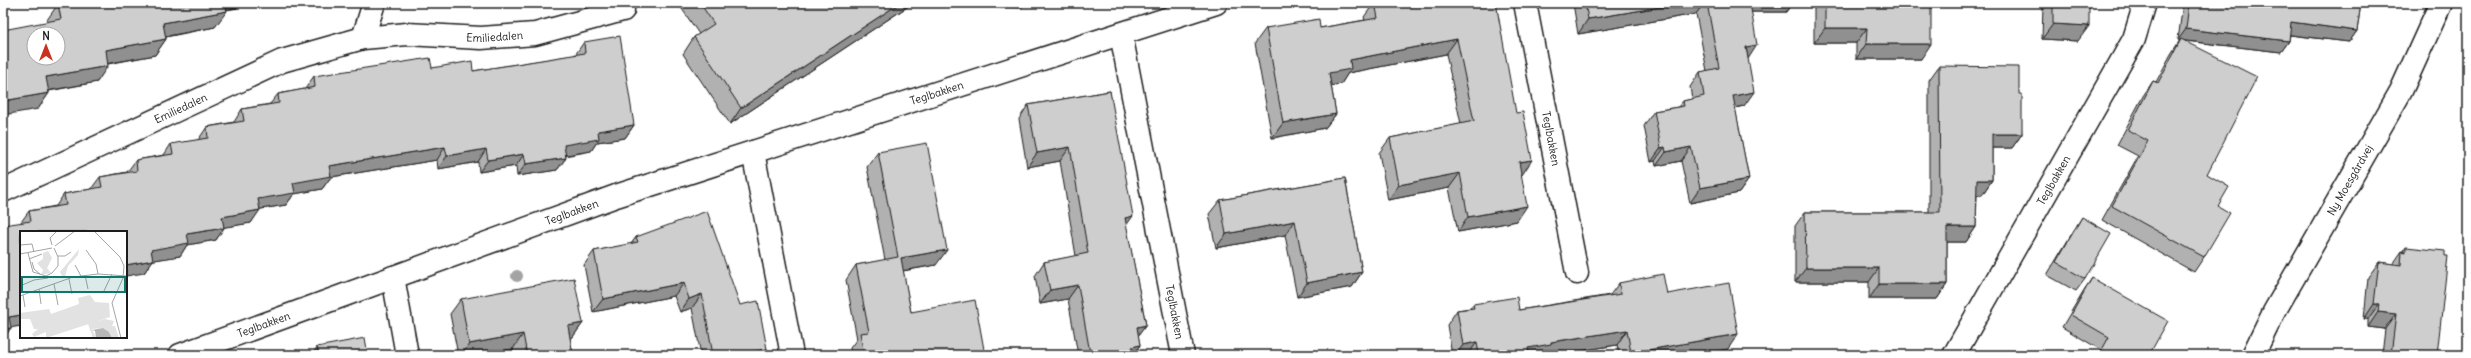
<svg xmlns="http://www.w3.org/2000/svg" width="2471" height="358" viewBox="0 0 2471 358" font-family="Delius,sans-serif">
	<rect width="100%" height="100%" fill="#fff"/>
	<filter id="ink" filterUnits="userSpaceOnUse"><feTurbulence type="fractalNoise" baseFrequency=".025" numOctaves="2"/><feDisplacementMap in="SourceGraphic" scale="8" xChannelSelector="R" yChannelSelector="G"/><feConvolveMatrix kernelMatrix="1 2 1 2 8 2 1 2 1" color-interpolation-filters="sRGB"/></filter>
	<g filter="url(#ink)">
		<path fill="#e2e2e2" stroke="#7f7f7f" d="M968,3H1026L1022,8L973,6Z"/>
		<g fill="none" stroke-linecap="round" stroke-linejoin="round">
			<defs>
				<g id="minor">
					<path id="s1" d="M1525,3L1577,273"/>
					<path id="s2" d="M1121,34L1183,355"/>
					<path d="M363,38L374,3"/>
					<path d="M753,152L792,355"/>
					<path id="s3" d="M3,191L282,61L363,38L407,34L481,38L535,34L623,10"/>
					<path d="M393,277L407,355"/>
					<path id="s4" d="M180,355L616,196L1216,3"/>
					<path id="s5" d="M1954,355L2134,39L2145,3"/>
					<path id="s6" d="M2253,355L2274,312L2401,91L2441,3"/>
				</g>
			</defs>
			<use href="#minor" stroke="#1c1c1c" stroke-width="25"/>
			<use href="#minor" stroke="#fff" stroke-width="22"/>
		</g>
		<circle fill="#a3a3a3" cx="517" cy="276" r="6"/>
		<g fill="#b1b1b1" stroke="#1c1c1c">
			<path d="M62,3H241L237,8L226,10L215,27L166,37V39L155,55L108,64L97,82L49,91V93L38,109L47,22V20L58,4Z"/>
			<path d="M682,3H913L730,124L683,54L694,37L699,34L680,6Z"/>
			<path d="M1374,3H1496L1522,175H1521L1517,221L1458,232L1449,188L1388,200L1379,153L1390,138L1461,124L1446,54L1348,73L1341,84L1331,85L1336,114L1325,128L1272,138L1255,43L1266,28H1320L1365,20L1364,17Z"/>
			<path d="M1573,3H1792L1786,12H1751L1744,106L1735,108L1749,179L1739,193L1690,203L1681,161L1656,166L1655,161L1651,162L1644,126L1654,111L1678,107L1683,101L1692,99L1690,87L1700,72L1707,71L1696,14L1578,34Z"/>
			<path d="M1814,3H1931L1921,59H1856V43H1814Z"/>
			<path d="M1977,3H2093L2091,7H2089L2078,41L2042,39L2043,5Z"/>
			<path d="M2183,3H2361L2357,31L2349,42L2290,35L2289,41L2281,52L2186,41L2207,174L2218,206L2204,257L2194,272L2102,220L2138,156L2117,145L2143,96L2153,81L2156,82L2171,54L2180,40H2178Z"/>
			<path d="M584,42L634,125L625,138L597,142L591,151L565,156L566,158L557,170L517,176L516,166L479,172L478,162L438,169L437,160L331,177L322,189L294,194L286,205L260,209L251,223L224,227L216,240L187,245L180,256L153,260L144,273L21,232V326L11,327L21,222L29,211L56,206L64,194L91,189L100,177L127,172L136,160L164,155L171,144L198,140L207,127L234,122L242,109L270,104L278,94L305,89L314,76L432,68L473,71L575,55Z"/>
			<path d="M1939,66L2019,94L2022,134L2012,148H1992V180L1982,195H1977L1976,227L1966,242H1947V284L1937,299H1869V282H1795V226L1805,212H1929V80Z"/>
			<path d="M1110,91L1126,225L1146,325L1138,335L1140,345L1134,355H1078L1068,299L1040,304L1035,276L1044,262L1076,256L1060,161L1027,167L1019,119L1028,105Z"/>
			<path d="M878,152L936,265L903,271L911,312L985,355H851L850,348L857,339L846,280L856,265L885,260L867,167Z"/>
			<path d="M1345,178L1362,272L1352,287L1297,297L1285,235L1216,248L1209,214L1220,200Z"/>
			<path d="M2082,217L2085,279L2076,291L2047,275L2074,230Z"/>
			<path d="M636,237L740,305L767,349L763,355H701L692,308L680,312L674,296L593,312L584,265L594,251L631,244Z"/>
			<path d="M2406,247L2437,355H2382L2385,329L2368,327V319H2364L2368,277L2379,262L2393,264L2402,251L2403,252Z"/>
			<path d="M2092,278L2149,355H2098L2101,350L2062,327L2084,290Z"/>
			<path d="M1619,283L1667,294L1728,349L1693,355H1619L1617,345L1555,355H1452L1447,325L1457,310L1470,308L1473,304L1519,310L1610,295Z"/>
			<path d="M461,299L583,323L572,338H570L573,355H514L513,349L480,355H458L450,314Z"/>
			<path d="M317,347L368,355H312Z"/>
		</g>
		<g fill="#909090" stroke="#1c1c1c">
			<path d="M219,3H241L237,8L212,12Z"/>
			<path d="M900,3H913L730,124L741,108Z"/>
			<path d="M1685,3H1704L1696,14L1578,34L1588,19Z"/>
			<path d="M1745,3H1792L1786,12H1739Z"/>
			<path d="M1977,3H2044L2043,5Z"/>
			<path d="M2081,3H2093L2091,7L2079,6Z"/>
			<path d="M227,11L215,27L152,39L163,23Z"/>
			<path d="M2291,22L2357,31L2349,42L2283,34Z"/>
			<path d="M2053,24L2089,26L2078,41L2042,39Z"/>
			<path d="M1825,28H1867L1856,43H1814Z"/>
			<path d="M2186,29L2289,41L2281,52L2178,40Z"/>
			<path d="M166,39L155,55L94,66L106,50Z"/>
			<path d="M1457,39L1446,54L1348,73L1341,84L1318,88L1329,73L1350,60Z"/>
			<path d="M1866,44H1931L1921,59H1856Z"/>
			<path d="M1757,45L1748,59L1746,47Z"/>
			<path d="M108,66L97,82L35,93L46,77Z"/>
			<path d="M1754,92L1744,106L1723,110L1733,96Z"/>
			<path d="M49,93L38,109L3,115V101Z"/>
			<path d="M1336,114L1325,128L1272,138L1283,123Z"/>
			<path d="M634,125L625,138L597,142L591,151L555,157L564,145L598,131Z"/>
			<path d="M1992,134H2022L2012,148H1982Z"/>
			<path d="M445,147L437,160L331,177L322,189L294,194L286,205L249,211L258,199L329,166Z"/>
			<path d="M1070,147L1060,161L1027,167L1037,153Z"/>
			<path d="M1665,147L1655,161L1651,162L1661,148Z"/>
			<path d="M1691,147L1681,161L1656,166L1666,152Z"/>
			<path d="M486,149L478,162L438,169L447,156Z"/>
			<path d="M524,154L516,166L479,172L488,160Z"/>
			<path d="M566,158L557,170L517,176L526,164Z"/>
			<path d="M1532,160L1522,175L1509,177L1519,162Z"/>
			<path d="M1460,173L1449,188L1388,200L1399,185Z"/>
			<path d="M1749,179L1739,193L1690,203L1700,188Z"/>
			<path d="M1977,180H1992L1982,195H1967Z"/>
			<path d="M1527,206L1517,221L1458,232L1468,217Z"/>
			<path d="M260,210L251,223L214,229L222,217Z"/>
			<path d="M1133,216L1123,230L1125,218Z"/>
			<path d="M1295,221L1285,235L1216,248L1226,234Z"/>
			<path d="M1947,227H1976L1966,242H1937Z"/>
			<path d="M224,228L216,240L187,245L180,256L142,262L151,250L187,234Z"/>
			<path d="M947,250L936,265L890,273L901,258Z"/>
			<path d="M153,260L144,273L126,276V265Z"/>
			<path d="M1806,268H1879L1869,282H1795Z"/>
			<path d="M1362,272L1352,287L1297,297L1307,283Z"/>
			<path d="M684,283L674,296L593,312L603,299Z"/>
			<path d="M1879,284H1947L1937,299H1869Z"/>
			<path d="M1078,285L1068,299L1040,304L1050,290Z"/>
			<path d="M702,294L692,308L680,312L689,299Z"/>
			<path d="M2374,304H2379L2368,319H2364Z"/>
			<path d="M2378,312L2396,314L2385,329L2368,327Z"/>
			<path d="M21,315V326L3,329L9,317Z"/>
			<path d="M583,323L572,338L557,341L568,326Z"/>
			<path d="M1146,325L1136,339L1137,327Z"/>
			<path d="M11,328L3,339V329Z"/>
			<path d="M1627,330L1617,345L1555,355H1523L1528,348L1551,342Z"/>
			<path d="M523,334L513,349L480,355H462L469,344Z"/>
			<path d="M1738,334L1728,349L1693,355H1630L1631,353Z"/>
			<path d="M1477,342L1468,355H1456L1463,345Z"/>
			<path d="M1140,345L1134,355L1132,347Z"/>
			<path d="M767,349L763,355H743L744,353Z"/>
		</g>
		<g fill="#cecece" stroke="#1c1c1c" fill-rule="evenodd">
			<path d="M62,3H225L227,11L163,23L166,39L106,50L108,66L46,77L49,93L3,101V30L61,19L58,4ZM34,34H58V58H34Z"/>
			<path d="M700,3H900L741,108L694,37L714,24Z"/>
			<path d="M1375,3H1496L1516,113L1523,112L1532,160L1519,162L1527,206L1468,217L1460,173L1399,185L1390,138L1474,121L1457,39L1350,60L1351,69L1329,73L1336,114L1283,123L1266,28L1319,19L1320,28L1378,18Z"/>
			<path d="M1585,3H1685L1588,19Z"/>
			<path d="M1707,3H1750L1757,45L1746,47L1754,92L1733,96L1749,179L1700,188L1691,147L1666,152L1665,147L1661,148L1654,111L1684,106L1683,101L1704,96L1700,72L1719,68Z"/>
			<path d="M1825,3H1931V44H1866L1867,28H1825Z"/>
			<path d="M2053,3H2089V26L2053,24Z"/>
			<path d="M2189,3H2361L2357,31L2291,22L2289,41L2186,29Z"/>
			<path d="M620,36L634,125L598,131L599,139L564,145L566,158L526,164L524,154L488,160L486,149L447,156L445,147L329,166L331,176L293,183L295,193L258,199L260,210L222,217L224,228L187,234L189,243L151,250L153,260L126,265V232H21V315L9,317L11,328L3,329V225L31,221L29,211L66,205L64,194L102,187L100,177L137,171L136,160L173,154L171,144L208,138L207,127L244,121L242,109L279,103L278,94L315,87L314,76L430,58L432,68L472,61L473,71L585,53L584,42Z"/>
			<path d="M2181,39L2257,77L2207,174L2229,187L2218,206L2230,213L2204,257L2112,206L2148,141L2128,130L2153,81L2158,83Z"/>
			<path d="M1939,66L2019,67V94H2022V134H1992V180H1977L1976,227H1947V284H1879V268H1806L1805,212H1940Z"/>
			<path d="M1110,91L1133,216L1125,218L1146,325L1137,327L1140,345L1132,347L1134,355H1087V354L1090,353L1078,285L1050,290L1044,262L1088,253L1070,147L1037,153L1028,105Z"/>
			<path d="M927,143L947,250L901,258L911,312L975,300L985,355H864L860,333L869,332L856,265L898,257L878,152Z"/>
			<path d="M1345,178L1362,272L1307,283L1295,221L1226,234L1220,200Z"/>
			<path d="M707,211L740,305L758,301L767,349L744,353L745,355H713L702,294L689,299L684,283L603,299L594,251L638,242L636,237Z"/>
			<path d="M2082,217L2111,234L2085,279L2056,262Z"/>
			<path d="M2406,247L2445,251V256H2448L2437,355H2391L2396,314L2378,312L2379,304H2374L2379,262L2401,265L2402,251L2406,252Z"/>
			<path d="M1663,274L1667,294L1729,283L1738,334L1631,353L1627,330L1551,342V344L1528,348L1529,355H1479L1477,342L1463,345L1457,310L1474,308L1473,304L1517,297L1519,310L1621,294L1619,283Z"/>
			<path d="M574,278L583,323L568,326L573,355H527L523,334L469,344L461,299Z"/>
			<path d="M2092,278L2168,321L2149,355H2139L2135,352L2133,355H2099L2109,337L2071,315Z"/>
			<path d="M365,338L368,355H319L317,347Z"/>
		</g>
	</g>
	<g text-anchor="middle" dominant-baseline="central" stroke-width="4" stroke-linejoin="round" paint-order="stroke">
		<g font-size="11" fill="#1c1c1c" stroke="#fff">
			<text stroke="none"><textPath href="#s3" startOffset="524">Emiliedalen</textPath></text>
			<text stroke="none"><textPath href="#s4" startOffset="801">Teglbakken</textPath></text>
			<text stroke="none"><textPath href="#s3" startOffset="196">Emiliedalen</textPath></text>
			<text stroke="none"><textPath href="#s1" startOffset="138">Teglbakken</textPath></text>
			<text stroke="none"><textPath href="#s6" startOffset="200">Ny Moesgårdvej</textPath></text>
			<text stroke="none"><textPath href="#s5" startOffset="201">Teglbakken</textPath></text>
			<text stroke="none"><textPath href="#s4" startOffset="417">Teglbakken</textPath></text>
			<text stroke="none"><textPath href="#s2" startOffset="283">Teglbakken</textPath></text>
			<text stroke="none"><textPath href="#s4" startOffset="89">Teglbakken</textPath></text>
		</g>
	</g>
	<g transform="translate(20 231)">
		<rect width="107" height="107" fill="#fff"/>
		<path d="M59,18L58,24L48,35L45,46L43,47L40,41ZM28,20L32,27L27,37L31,42L21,44L23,39L17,32L23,28V22ZM70,64L75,71L89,72L90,86L26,107V101L14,106L12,103L18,98H14L10,88H0V82L29,78L31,83L59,73L58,67ZM85,88L94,90L92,95H95L99,107H92L89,101L83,97L72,98L76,107H73L68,93Z" fill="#e2e2e2"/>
		<path d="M83,97L89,101L92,107H76L75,100L72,99Z" fill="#b8b8b8"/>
		<path fill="none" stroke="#a4a4a4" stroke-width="1" d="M74,0L100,26L104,35L103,47L92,72L101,107M0,14L12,13L14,21M32,14L30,7L37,0M35,15L55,0M66,19L76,33L78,43M8,22L13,41L26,45L32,42L38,35V26L34,17M0,23L32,17M38,25H45L51,21M9,28L22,23M12,31L14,38L20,43M55,34L61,45M65,44L68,58M49,48L52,63M34,53L38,74M0,55L14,49L28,47M19,58L21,73M83,62L92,43M3,64L5,76M0,65L53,46L78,43L107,45"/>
		<path fill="#0f766e" fill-opacity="0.15" stroke="#0f766e" stroke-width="2" d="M2,46H105V61H2Z"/>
		<rect width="107" height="107" fill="none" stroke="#1c1c1c" stroke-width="2"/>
	</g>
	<rect width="2471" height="358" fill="none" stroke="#fff" stroke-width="16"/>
	<rect x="8" y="8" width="2455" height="342" fill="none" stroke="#1c1c1c" stroke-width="1.5" filter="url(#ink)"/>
	<g transform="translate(46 46)"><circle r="19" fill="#ffffff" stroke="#a4a4a4"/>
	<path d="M0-3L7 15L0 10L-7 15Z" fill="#c8321e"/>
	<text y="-6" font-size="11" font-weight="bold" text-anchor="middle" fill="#1c1c1c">N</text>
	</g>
</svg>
